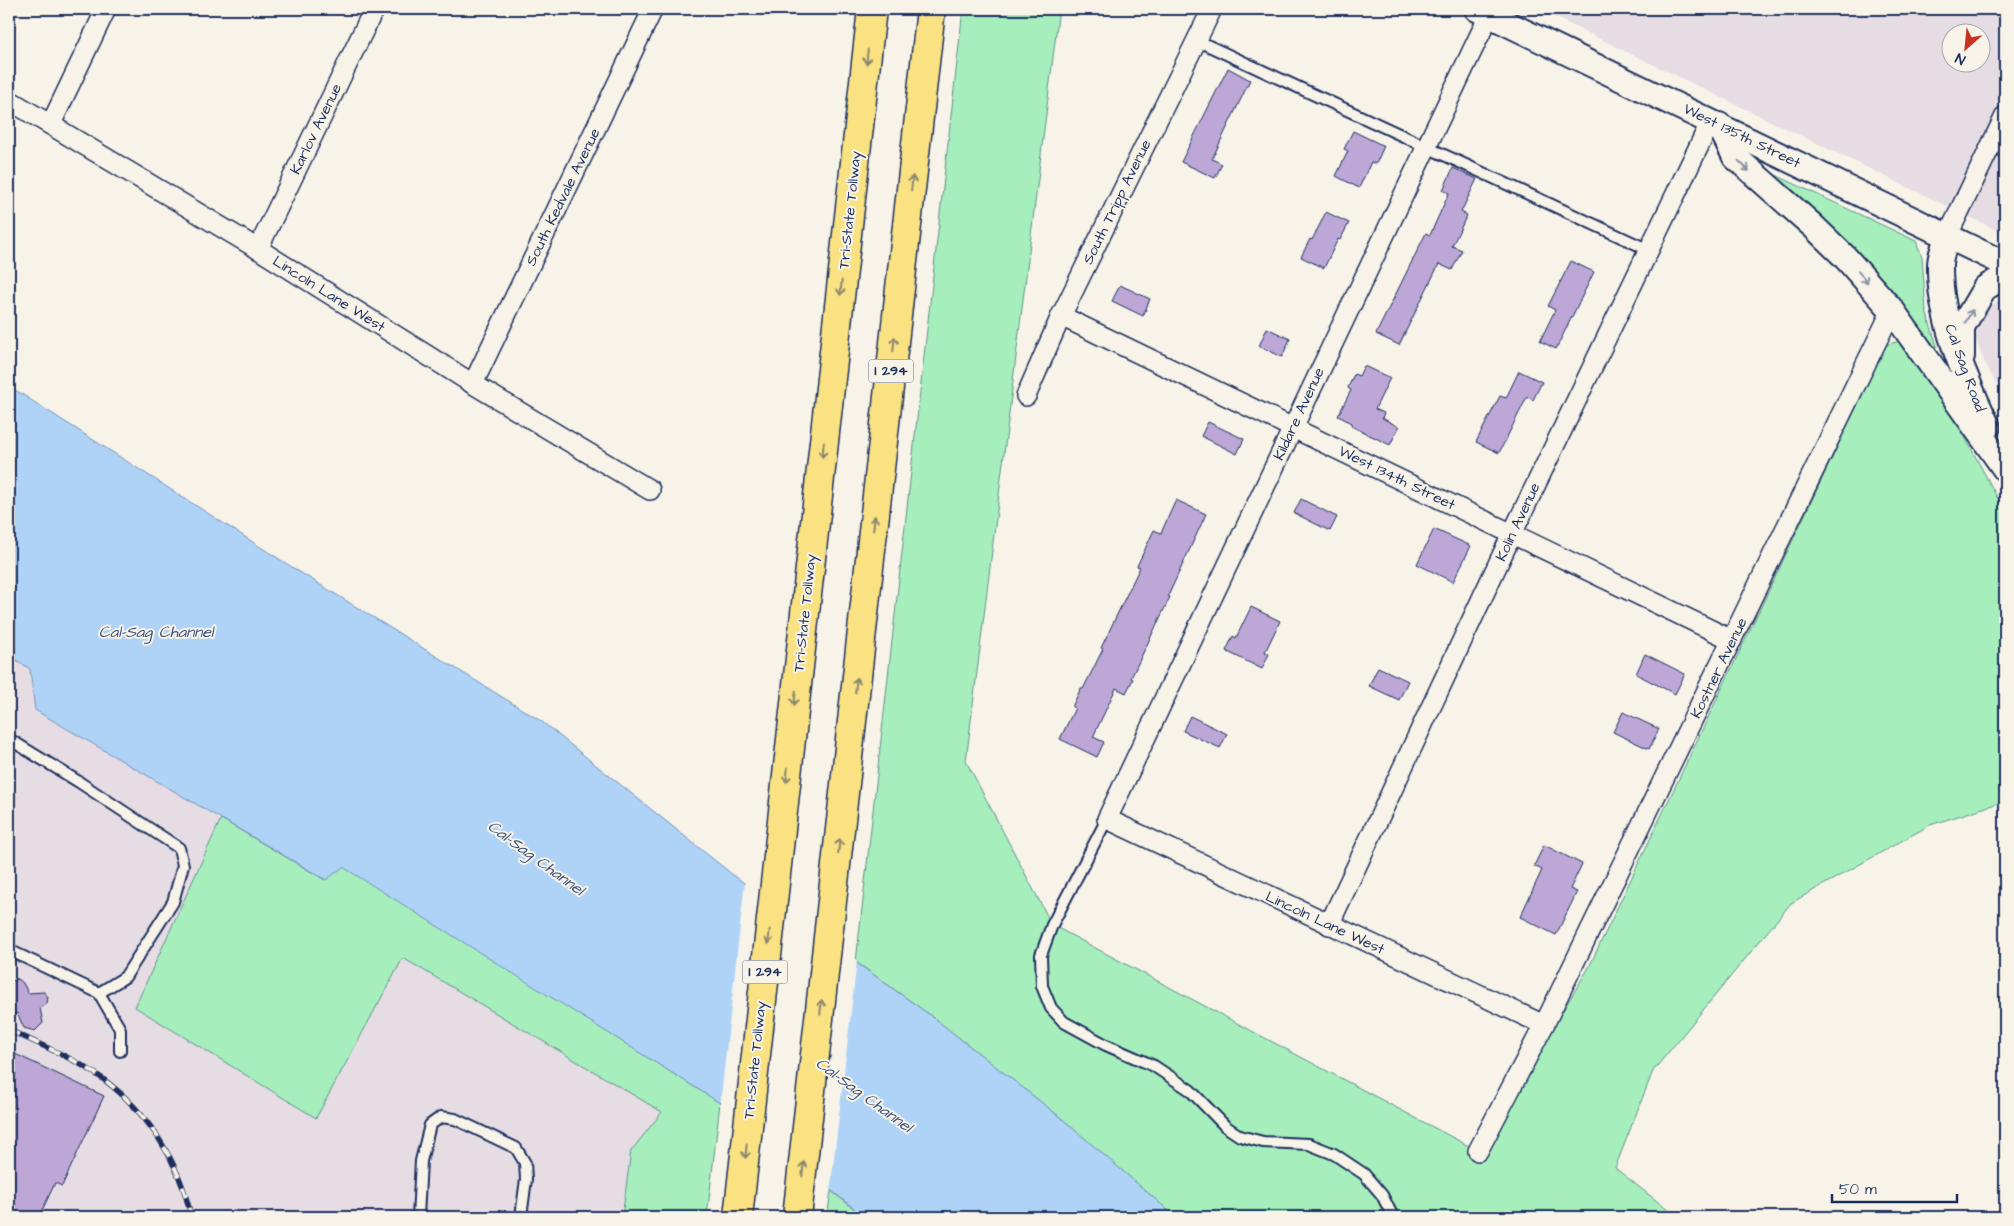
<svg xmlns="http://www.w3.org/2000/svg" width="2014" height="1226" viewBox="0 0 2014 1226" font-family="'Architects Daughter',sans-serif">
	<rect width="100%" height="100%" fill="#f7f3e8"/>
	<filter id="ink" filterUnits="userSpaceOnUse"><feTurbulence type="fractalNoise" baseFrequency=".02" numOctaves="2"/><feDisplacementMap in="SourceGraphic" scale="10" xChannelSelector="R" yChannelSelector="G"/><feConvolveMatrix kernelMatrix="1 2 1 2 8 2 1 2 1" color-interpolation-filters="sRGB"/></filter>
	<g filter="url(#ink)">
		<g fill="#e6dce3" fill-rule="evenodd">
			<path d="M1538,9H2005V234ZM1952,32H1982V62H1952Z"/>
			<path d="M2005,299V401L1983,359L1974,334L1982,315L1997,301Z"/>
			<path d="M9,655L686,1081L631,1151L621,1217H9Z"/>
		</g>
		<g fill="#a6efbd" stroke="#608f8e">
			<path d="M963,9H1059L966,761L1052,925L1478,1151L1588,969L1886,345L1899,341L1909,345L1949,407L2005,512V801L1930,825L1791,903L1653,1071L1615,1168L1677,1217H1176L1060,1117L930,1015L856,962Z"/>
			<path d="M1763,169L1916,241L1922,257L1926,311L1937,346L1931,347Z"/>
			<path d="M221,819L325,880L343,866L720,1103L707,1217H622L631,1151L662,1112L403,958L316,1118L135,1007Z"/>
			<path d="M831,1191L865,1217H827Z"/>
		</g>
		<path fill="#afd3f7" stroke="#7491ba" d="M9,386L298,571L541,721L733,875L930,1015L1060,1117L1176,1217H865L720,1103L343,867L326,880L35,710L30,669L9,655Z"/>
		<path fill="#f7f3e8" d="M745,881L857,960L830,1193L720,1106Z"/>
		<g fill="#bda7d6" stroke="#1b2f5e">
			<path d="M1228,68L1250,80L1212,159L1222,164L1215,178L1181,162Z"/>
			<path d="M1353,131L1384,146L1376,164L1371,162L1359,188L1336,176L1348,151L1344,149Z"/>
			<path d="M1453,168L1477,179L1461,212L1467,215L1452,246L1462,250L1452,270L1439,264L1399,345L1376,334L1426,233L1430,235L1449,193L1443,190Z"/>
			<path d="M1326,212L1349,223L1340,240L1338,239L1324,268L1301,257L1310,239L1312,240Z"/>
			<path d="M1571,261L1594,272L1556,349L1540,341L1555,310L1548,306Z"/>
			<path d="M1120,285L1150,299L1143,316L1112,301Z"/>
			<path d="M1267,328L1290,339L1282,357L1259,346Z"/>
			<path d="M1364,366L1390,378L1375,409L1384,413L1382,418L1399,427L1390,445L1351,426L1352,423L1338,416L1351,390L1348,388L1354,374L1359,376Z"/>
			<path d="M1519,371L1542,382L1533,400L1527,397L1499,453L1476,442L1500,396L1506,398Z"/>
			<path d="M1208,422L1244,439L1237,454L1201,436Z"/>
			<path d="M1301,499L1337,517L1330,531L1294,513Z"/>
			<path d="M1176,500L1206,514L1168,596L1170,597L1131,678L1133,679L1126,693L1116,688L1093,737L1104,742L1097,757L1060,739L1075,708L1072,707L1081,688L1083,689L1103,649L1101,648L1140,567L1137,566L1147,545L1154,530L1161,533Z"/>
			<path d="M1434,529L1471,546L1453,582L1417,564Z"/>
			<path d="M1251,607L1280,621L1265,652L1269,654L1262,669L1226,651L1233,636L1236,638Z"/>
			<path d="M1645,654L1685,674L1675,694L1636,674Z"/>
			<path d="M1378,667L1408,681L1399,700L1369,686Z"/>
			<path d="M1623,712L1659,729L1649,749L1613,732Z"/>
			<path d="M1190,716L1227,734L1220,748L1183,731Z"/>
			<path d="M1544,845L1582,864L1570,889L1577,892L1556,935L1520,917L1542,870L1534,866Z"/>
			<path d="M18,979L23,983L28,993L44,992L48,997L47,1003L40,1008L43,1023L35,1031L24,1028L17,1013L9,1017V987L12,981Z"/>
			<path d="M9,1051L104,1096L62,1186L55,1183L39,1217H9Z"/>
		</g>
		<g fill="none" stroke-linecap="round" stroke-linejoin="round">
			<defs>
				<g id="service">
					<path d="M1196,40L1649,250"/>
					<path d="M9,739L79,782L179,848L183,865L173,902L125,977L99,993"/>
					<path d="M1107,819L1052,925L1041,955L1042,986L1051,1008L1064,1022L1106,1045L1154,1066L1190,1090L1225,1126L1240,1136L1263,1142L1309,1144L1334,1154L1364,1174L1382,1195L1393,1217"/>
					<path d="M9,950L99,993L120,1029V1051"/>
					<path d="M418,1217L421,1161L430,1125L441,1117L455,1119L516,1148L525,1163L526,1179L521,1217"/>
				</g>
				<g id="minor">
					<path d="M1492,9L1107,819L1544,1025"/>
					<path d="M9,100L258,249L473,384L650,490"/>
					<path d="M51,124L106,9"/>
					<path d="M1948,235L2005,116"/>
					<path d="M258,249L374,9"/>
					<path d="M1061,316L1732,640"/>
					<path d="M473,384L653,9"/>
					<path d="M1026,396L1061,316L1212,9"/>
					<path d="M1329,925L1512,534L1711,121"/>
					<path d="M1478,1151L1544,1025L1892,310"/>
				</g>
				<g id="tertiary">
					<path d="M1477,9L2005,264"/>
					<path d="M1719,125L1735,157L1813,226L1845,257L1892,310L2005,469"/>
					<path d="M1948,235C1945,244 1940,255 1940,265C1939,321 1965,377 1988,427"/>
					<path d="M1962,356V327L1985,288L2005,276"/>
				</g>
				<g id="motorway">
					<path d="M738,1217L872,9"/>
					<path d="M797,1217L931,9"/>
				</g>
			</defs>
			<use href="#service" stroke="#1b2f5e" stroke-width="14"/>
			<use href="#minor" stroke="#1b2f5e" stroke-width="22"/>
			<use href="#tertiary" stroke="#1b2f5e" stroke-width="28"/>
			<use href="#motorway" stroke="#1b2f5e" stroke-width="31"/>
			<use href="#service" stroke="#f7f3e8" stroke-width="10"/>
			<use href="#minor" stroke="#f7f3e8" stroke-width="19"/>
			<use href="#tertiary" stroke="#f7f3e8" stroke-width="24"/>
			<use href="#motorway" stroke="#fae181" stroke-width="28"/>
			<defs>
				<path id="rail" d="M9,1030C40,1045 75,1058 103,1079C148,1112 180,1163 191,1217"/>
			</defs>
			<use href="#rail" stroke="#1b2f5e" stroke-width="5.5"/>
			<use href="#rail" stroke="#f7f3e8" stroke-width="4" stroke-dasharray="11" stroke-linecap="butt"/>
		</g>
		<defs><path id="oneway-shaft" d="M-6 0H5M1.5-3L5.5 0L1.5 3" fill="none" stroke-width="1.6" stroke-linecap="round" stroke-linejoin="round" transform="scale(1.25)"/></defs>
		<g stroke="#8a8870">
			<use href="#oneway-shaft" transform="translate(867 57) rotate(96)"/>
			<use href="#oneway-shaft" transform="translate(912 183) rotate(-84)"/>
			<use href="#oneway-shaft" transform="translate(841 288) rotate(96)"/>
			<use href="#oneway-shaft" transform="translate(894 344) rotate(-84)"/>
			<use href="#oneway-shaft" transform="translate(823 450) rotate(96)"/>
			<use href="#oneway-shaft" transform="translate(874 523) rotate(-84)"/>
			<use href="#oneway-shaft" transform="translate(856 685) rotate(-84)"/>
			<use href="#oneway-shaft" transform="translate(795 698) rotate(96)"/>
			<use href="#oneway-shaft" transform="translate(787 775) rotate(96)"/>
			<use href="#oneway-shaft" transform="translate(839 846) rotate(-84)"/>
			<use href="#oneway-shaft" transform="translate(769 937) rotate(96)"/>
			<use href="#oneway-shaft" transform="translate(821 1007) rotate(-84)"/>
			<use href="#oneway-shaft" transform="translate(746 1151) rotate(96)"/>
			<use href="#oneway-shaft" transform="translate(803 1169) rotate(-84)"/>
		</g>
		<g stroke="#8991a3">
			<use href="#oneway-shaft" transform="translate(1744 166) rotate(45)"/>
			<use href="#oneway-shaft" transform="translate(1863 277) rotate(49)"/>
			<use href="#oneway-shaft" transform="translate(1969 316) rotate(-60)"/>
		</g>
	</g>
	<g text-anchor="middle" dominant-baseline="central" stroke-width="4" stroke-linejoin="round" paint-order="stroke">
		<g fill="#f7f3e8" stroke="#5d6a87" stroke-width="1">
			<rect x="868.5" y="359.5" width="45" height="23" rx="4"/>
			<rect x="742.5" y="960.5" width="45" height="23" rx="4"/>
		</g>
		<g font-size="14" font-weight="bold" fill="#1b2f5e">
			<text x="891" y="371">I 294</text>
			<text x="765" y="972">I 294</text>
		</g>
		<g font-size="15" fill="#1b2f5e" stroke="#f7f3e8">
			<text transform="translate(316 129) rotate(-64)">Karlov Avenue</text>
			<text transform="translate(1742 136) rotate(26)">West 135th Street</text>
			<text transform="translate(563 197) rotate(-64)">South Kedvale Avenue</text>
			<text transform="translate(1117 202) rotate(-64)">South Tripp Avenue</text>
			<text transform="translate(850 210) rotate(-84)">Tri-State Tollway</text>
			<text transform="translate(329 294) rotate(32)">Lincoln Lane West</text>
			<text transform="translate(1965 368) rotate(70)">Cal Sag Road</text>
			<text transform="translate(1299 414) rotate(-65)">Kildare Avenue</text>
			<text transform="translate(1397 478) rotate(26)">West 134th Street</text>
			<text transform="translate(1518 522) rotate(-65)">Kolin Avenue</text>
			<text transform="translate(805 613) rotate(-84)">Tri-State Tollway</text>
			<text transform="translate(1719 668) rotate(-64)">Kostner Avenue</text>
			<text transform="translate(1325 923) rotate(25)">Lincoln Lane West</text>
			<text transform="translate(755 1060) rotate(-84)">Tri-State Tollway</text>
		</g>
		<g font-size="16" font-style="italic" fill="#39507d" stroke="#f7f3e8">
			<text x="156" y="632">Cal-Sag Channel</text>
			<text transform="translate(536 858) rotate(36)">Cal-Sag Channel</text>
			<text transform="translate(864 1095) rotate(36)">Cal-Sag Channel</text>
		</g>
	</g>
	<rect width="2014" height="1226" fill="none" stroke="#f7f3e8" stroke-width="30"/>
	<rect x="15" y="15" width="1984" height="1196" fill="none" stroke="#1b2f5e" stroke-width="2" filter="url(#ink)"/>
	<g transform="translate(1966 48) rotate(207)"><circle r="24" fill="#f7f3e8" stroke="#9fa5b1"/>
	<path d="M0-4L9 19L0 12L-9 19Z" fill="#c8321e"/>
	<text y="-8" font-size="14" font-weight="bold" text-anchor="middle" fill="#1b2f5e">N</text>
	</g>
	<path d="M1832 1194v8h125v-8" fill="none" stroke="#1b2f5e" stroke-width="2.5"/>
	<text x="1839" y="1194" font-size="15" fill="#1b2f5e" stroke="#f7f3e8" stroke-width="4" paint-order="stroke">50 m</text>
</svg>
